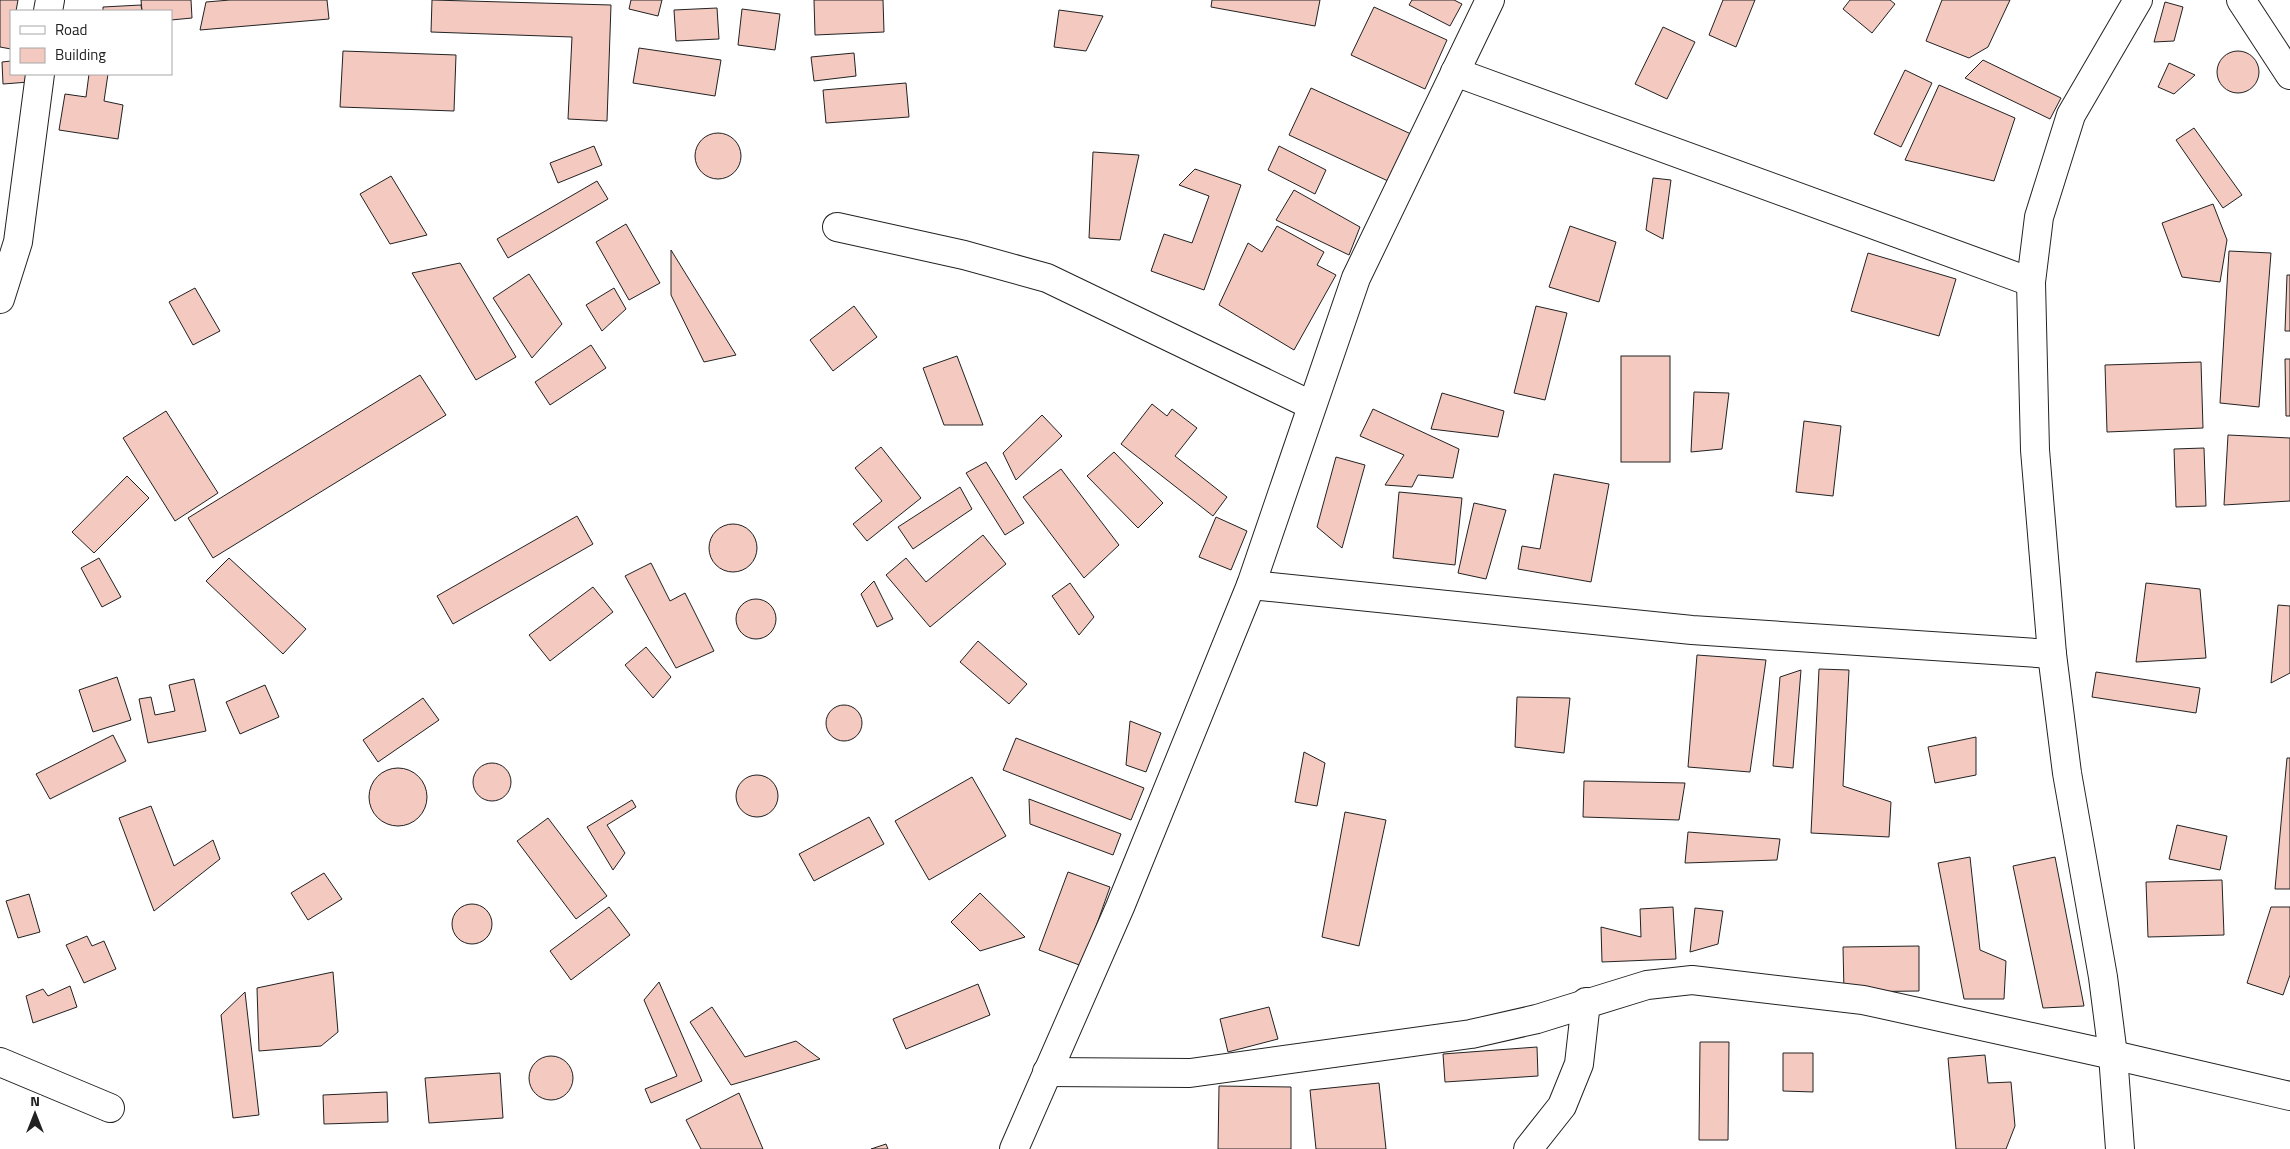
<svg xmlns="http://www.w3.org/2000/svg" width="2290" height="1149" viewBox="0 0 2290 1149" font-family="'Titillium Web',sans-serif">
	<rect width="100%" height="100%" fill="#fff"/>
	<g fill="#f3c9c0" stroke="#222">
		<path d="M0,0H18L16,11H11V49L0,47Z"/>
		<path d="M141,0H191L192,18L171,20V11H142Z"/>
		<path d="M230,0H327L329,19L200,30L206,2Z"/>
		<path d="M432,0L611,5L607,121L568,119L572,37L431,32Z"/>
		<path d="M631,0H662L658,16L629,9Z"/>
		<path d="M814,0H883L884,32L815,35Z"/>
		<path d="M1212,0H1320L1315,26L1211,7Z"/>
		<path d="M1412,0H1454L1462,4L1450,26L1409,5Z"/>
		<path d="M1723,0H1755L1736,47L1709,35Z"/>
		<path d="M1850,0H1890L1895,4L1872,33L1843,9Z"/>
		<path d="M1942,0H2010L1988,47L1969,58L1926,41Z"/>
		<path d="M2165,2L2183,7L2174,41L2154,42Z"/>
		<path d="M141,5L142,11H103V7Z"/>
		<path d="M1374,7L1447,40L1425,89L1351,55Z"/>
		<path d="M717,8L719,39L676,41L674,10Z"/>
		<path d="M742,9L780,14L775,50L738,45Z"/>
		<path d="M1059,10L1103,16L1086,51L1054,47Z"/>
		<path d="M1663,27L1695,42L1667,99L1635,84Z"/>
		<path d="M639,48L721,60L715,96L633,83Z"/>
		<path d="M343,51L456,55L454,111L340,107Z"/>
		<circle cx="2238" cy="72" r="21"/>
		<path d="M854,53L856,76L814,81L811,57Z"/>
		<path d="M1983,60L2061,98L2050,119L1965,78Z"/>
		<path d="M11,61V74H28L29,82L3,84L2,62Z"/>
		<path d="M2169,63L2195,75L2174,94L2158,87Z"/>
		<path d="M1905,70L1932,83L1901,147L1874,134Z"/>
		<path d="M89,74H108L104,101L123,105L118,139L59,130L65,94L86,97Z"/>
		<path d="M906,83L909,117L826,123L823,90Z"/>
		<path d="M1939,85L2015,118L1994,181L1905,160Z"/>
		<path d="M1311,88L1411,134L1388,181L1289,135Z"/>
		<path d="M2194,128L2242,195L2223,208L2176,140Z"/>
		<circle cx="718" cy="156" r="23"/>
		<path d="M594,146L602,165L558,183L550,163Z"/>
		<path d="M1279,146L1326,170L1315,194L1268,170Z"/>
		<path d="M1093,152L1139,155L1120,240L1089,238Z"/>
		<path d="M1195,169L1241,185L1204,290L1151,271L1164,234L1192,243L1209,196L1179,185Z"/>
		<path d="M391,176L427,235L390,244L360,194Z"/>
		<path d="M1653,178L1671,180L1663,239L1646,230Z"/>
		<path d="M597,181L608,199L508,258L497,239Z"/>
		<path d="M1294,190L1360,227L1349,255L1276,220Z"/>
		<path d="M2213,204L2227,240L2220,282L2182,277L2162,223Z"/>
		<path d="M626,224L660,283L629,300L596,242Z"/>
		<path d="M1277,226L1324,252L1317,265L1336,275L1294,350L1219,305L1248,243L1262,252Z"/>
		<path d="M1570,226L1616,242L1599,302L1549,287Z"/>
		<path d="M671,250L736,355L704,362L671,295Z"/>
		<path d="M2229,251L2271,253L2259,407L2220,403Z"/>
		<path d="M1868,253L1956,279L1939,336L1851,311Z"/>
		<path d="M460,263L516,357L476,380L412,273Z"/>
		<path d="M529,274L562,324L532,358L493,298Z"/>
		<path d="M2287,275H2290V331H2285Z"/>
		<path d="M195,288L220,331L193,345L169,302Z"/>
		<path d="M614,288L626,309L602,331L586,305Z"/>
		<path d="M854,306L877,337L833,371L810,340Z"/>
		<path d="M1536,306L1567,313L1545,400L1514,393Z"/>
		<path d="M591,345L606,368L550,405L535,382Z"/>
		<path d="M957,356L983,425H944L923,368Z"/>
		<rect x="1621" y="356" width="49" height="106"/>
		<path d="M2285,359H2290V416H2286Z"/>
		<path d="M2201,362L2203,428L2107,432L2105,365Z"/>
		<path d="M420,375L446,415L213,558L188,518Z"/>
		<path d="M1694,392L1729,393L1722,449L1691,452Z"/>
		<path d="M1442,393L1504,411L1498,437L1431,429Z"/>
		<path d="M1152,404L1167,416L1172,409L1197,428L1175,456L1227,497L1213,516L1121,444Z"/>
		<path d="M1373,409L1459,449L1453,478L1418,475L1412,487L1385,485L1404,455L1360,436Z"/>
		<path d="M166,411L218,493L175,521L123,438Z"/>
		<path d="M1042,415L1062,436L1016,480L1003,453Z"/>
		<path d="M1804,421L1841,426L1833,496L1796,492Z"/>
		<path d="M2228,435L2290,438V501L2224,505Z"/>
		<path d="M881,447L921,498L867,541L853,524L882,501L855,468Z"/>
		<path d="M2204,448L2206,506L2176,507L2174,449Z"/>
		<path d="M1114,452L1163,503L1138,528L1087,476Z"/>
		<path d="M1336,457L1365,465L1342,548L1317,527Z"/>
		<path d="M986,462L1024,523L1005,535L966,473Z"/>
		<path d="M1061,469L1119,545L1084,578L1023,497Z"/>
		<path d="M1554,474L1609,484L1591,582L1518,569L1522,546L1540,549Z"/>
		<path d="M127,476L149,498L94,553L72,532Z"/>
		<path d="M960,487L972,509L913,549L898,527Z"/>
		<path d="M1399,492L1462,498L1455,565L1393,558Z"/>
		<path d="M1474,503L1506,510L1486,579L1458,573Z"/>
		<path d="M577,516L593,544L453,624L437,596Z"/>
		<path d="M1216,517L1247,531L1231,570L1199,557Z"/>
		<circle cx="733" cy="548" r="24"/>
		<path d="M983,535L1006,564L930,627L886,575L906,558L926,582Z"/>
		<path d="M99,558L121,597L102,607L81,568Z"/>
		<path d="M229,558L306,629L283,654L206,581Z"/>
		<path d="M651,563L670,601L685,593L714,651L676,668L625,576Z"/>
		<path d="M874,581L893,619L877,627L861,594Z"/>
		<path d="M1070,583L1094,617L1079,635L1052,596Z"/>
		<path d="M2146,583L2200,589L2206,658L2136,662Z"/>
		<path d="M593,587L613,612L550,661L529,635Z"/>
		<circle cx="756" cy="619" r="20"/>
		<path d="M2278,605L2290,606V673L2271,683Z"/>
		<path d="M978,641L1027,684L1009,704L960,662Z"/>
		<path d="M646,647L671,677L653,698L625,665Z"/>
		<path d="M1697,655L1766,660L1750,772L1688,767Z"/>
		<path d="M1819,669L1849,670L1843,786L1891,802L1889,837L1811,833Z"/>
		<path d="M1801,670L1793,768L1773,766L1780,677Z"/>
		<path d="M2096,672L2200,688L2196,713L2092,697Z"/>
		<path d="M117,677L131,720L93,732L79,690Z"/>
		<path d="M194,679L206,731L148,743L139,699L151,697L155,715L175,711L169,685Z"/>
		<path d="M265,685L279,717L240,734L226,702Z"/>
		<path d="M1517,697L1570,698L1564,753L1515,747Z"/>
		<path d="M423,698L439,720L378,762L363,740Z"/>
		<circle cx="844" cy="723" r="18"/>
		<path d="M1130,721L1161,733L1146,772L1126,765Z"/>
		<path d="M113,735L126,761L50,799L36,774Z"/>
		<path d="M1976,737V775L1935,783L1928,747Z"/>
		<path d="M1016,738L1144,788L1131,820L1003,770Z"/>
		<path d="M1304,752L1325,763L1317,806L1295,802Z"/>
		<path d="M2287,758H2290V889H2275Z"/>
		<circle cx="492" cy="782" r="19"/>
		<circle cx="398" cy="797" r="29"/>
		<circle cx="757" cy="796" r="21"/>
		<path d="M972,777L1006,836L929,880L895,821Z"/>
		<path d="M1584,781L1685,783L1679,820L1583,817Z"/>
		<path d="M1029,799L1121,834L1113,855L1030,824Z"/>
		<path d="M632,800L636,807L607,825L625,853L613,870L587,827Z"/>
		<path d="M151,806L174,866L213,840L220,859L154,911L119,818Z"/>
		<path d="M1345,812L1386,820L1359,946L1322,937Z"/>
		<path d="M869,817L884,844L814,881L799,854Z"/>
		<path d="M548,818L607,896L576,919L517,841Z"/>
		<path d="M2177,825L2227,836L2220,870L2169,859Z"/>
		<path d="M1688,832L1780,839L1777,860L1685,863Z"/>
		<path d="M1970,857L1980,950L2006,961L2004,999H1964L1938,863Z"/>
		<path d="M2055,857L2084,1006L2043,1008L2013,866Z"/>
		<path d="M1068,872L1110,887L1082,966L1039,950Z"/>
		<path d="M324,873L342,899L308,920L291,893Z"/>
		<path d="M2222,880L2224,935L2148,937L2146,882Z"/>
		<path d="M980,893L1025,937L980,951L951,922Z"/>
		<path d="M29,894L40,932L18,938L6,901Z"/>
		<circle cx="472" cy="924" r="20"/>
		<path d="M609,907L630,935L571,980L550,951Z"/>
		<path d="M1673,907L1676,959L1602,962L1601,927L1641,937L1640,909Z"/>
		<path d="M2271,907H2290V975L2283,995L2247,983Z"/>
		<path d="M1695,908L1723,911L1718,944L1690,952Z"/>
		<path d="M87,936L92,946L104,941L116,969L84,983L66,945Z"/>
		<path d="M1919,946V991L1844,992L1843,947Z"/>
		<path d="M333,972L338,1032L321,1046L259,1051L257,988Z"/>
		<path d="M659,982L702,1081L651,1103L645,1089L677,1076L644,1000Z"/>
		<path d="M978,984L990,1015L906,1049L893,1019Z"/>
		<path d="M70,986L77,1007L33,1023L26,996L43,989L48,996Z"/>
		<path d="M245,992L259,1115L233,1118L221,1015Z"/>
		<path d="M712,1007L745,1057L796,1041L820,1059L731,1085L690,1022Z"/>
		<path d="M1269,1007L1278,1039L1228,1052L1220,1019Z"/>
		<path d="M1700,1042H1729L1728,1140H1699Z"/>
		<path d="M1537,1047L1538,1076L1445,1082L1443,1054Z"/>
		<path d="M1783,1053H1813V1092L1783,1091Z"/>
		<path d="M1985,1055L1988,1083L2011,1082L2015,1126L2006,1149H1956L1948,1058Z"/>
		<circle cx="551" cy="1078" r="22"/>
		<path d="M500,1073L503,1118L429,1123L425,1078Z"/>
		<path d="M1379,1083L1386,1149H1316L1310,1090Z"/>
		<path d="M1219,1086L1291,1087V1149H1218Z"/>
		<path d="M387,1092L388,1122L324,1124L323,1095Z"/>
		<path d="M739,1093L763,1149H701L686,1120Z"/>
		<path d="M886,1144L888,1149H871Z"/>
	</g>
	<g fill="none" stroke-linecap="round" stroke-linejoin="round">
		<defs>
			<g id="street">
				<path d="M2241,0L2290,75"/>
				<path d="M48,11L50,0"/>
				<path d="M1455,72L2031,282"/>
				<path d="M837,227L964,255L1047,278L1311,405"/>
				<path d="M0,299L18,242L40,74"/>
				<path d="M1251,585L1692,630L2052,654"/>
				<path d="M0,1062L110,1108"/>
				<path d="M1047,1072L1190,1073L1471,1034L1537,1019L1647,985L1692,980L1863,1000L2113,1055L2290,1096"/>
				<path d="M1014,1149L1120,907L1251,585L1356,278L1490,0"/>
				<path d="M1528,1149L1562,1106L1579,1064L1586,1002"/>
				<path d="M2120,1149L2113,1055L2103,977L2067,773L2052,654L2035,450L2031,282L2039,217L2071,115L2138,0"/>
			</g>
		</defs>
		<use href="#street" stroke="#222" stroke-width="30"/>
		<use href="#street" stroke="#fff" stroke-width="28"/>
	</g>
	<rect x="10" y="10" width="162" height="65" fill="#ffffff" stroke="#a7a7a7"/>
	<rect x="20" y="26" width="25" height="8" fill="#ffffff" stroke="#a7a7a7"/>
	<text x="55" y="35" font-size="15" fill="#222222">Road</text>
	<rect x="20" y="48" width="25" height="15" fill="#f3c9c0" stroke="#a7a7a7"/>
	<text x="55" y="60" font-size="15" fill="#222222">Building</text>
	<g transform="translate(35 1114)" stroke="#ffffff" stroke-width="4" paint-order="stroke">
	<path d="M0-4L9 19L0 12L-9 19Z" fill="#222222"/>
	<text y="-8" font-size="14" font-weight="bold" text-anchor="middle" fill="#222222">N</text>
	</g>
</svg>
